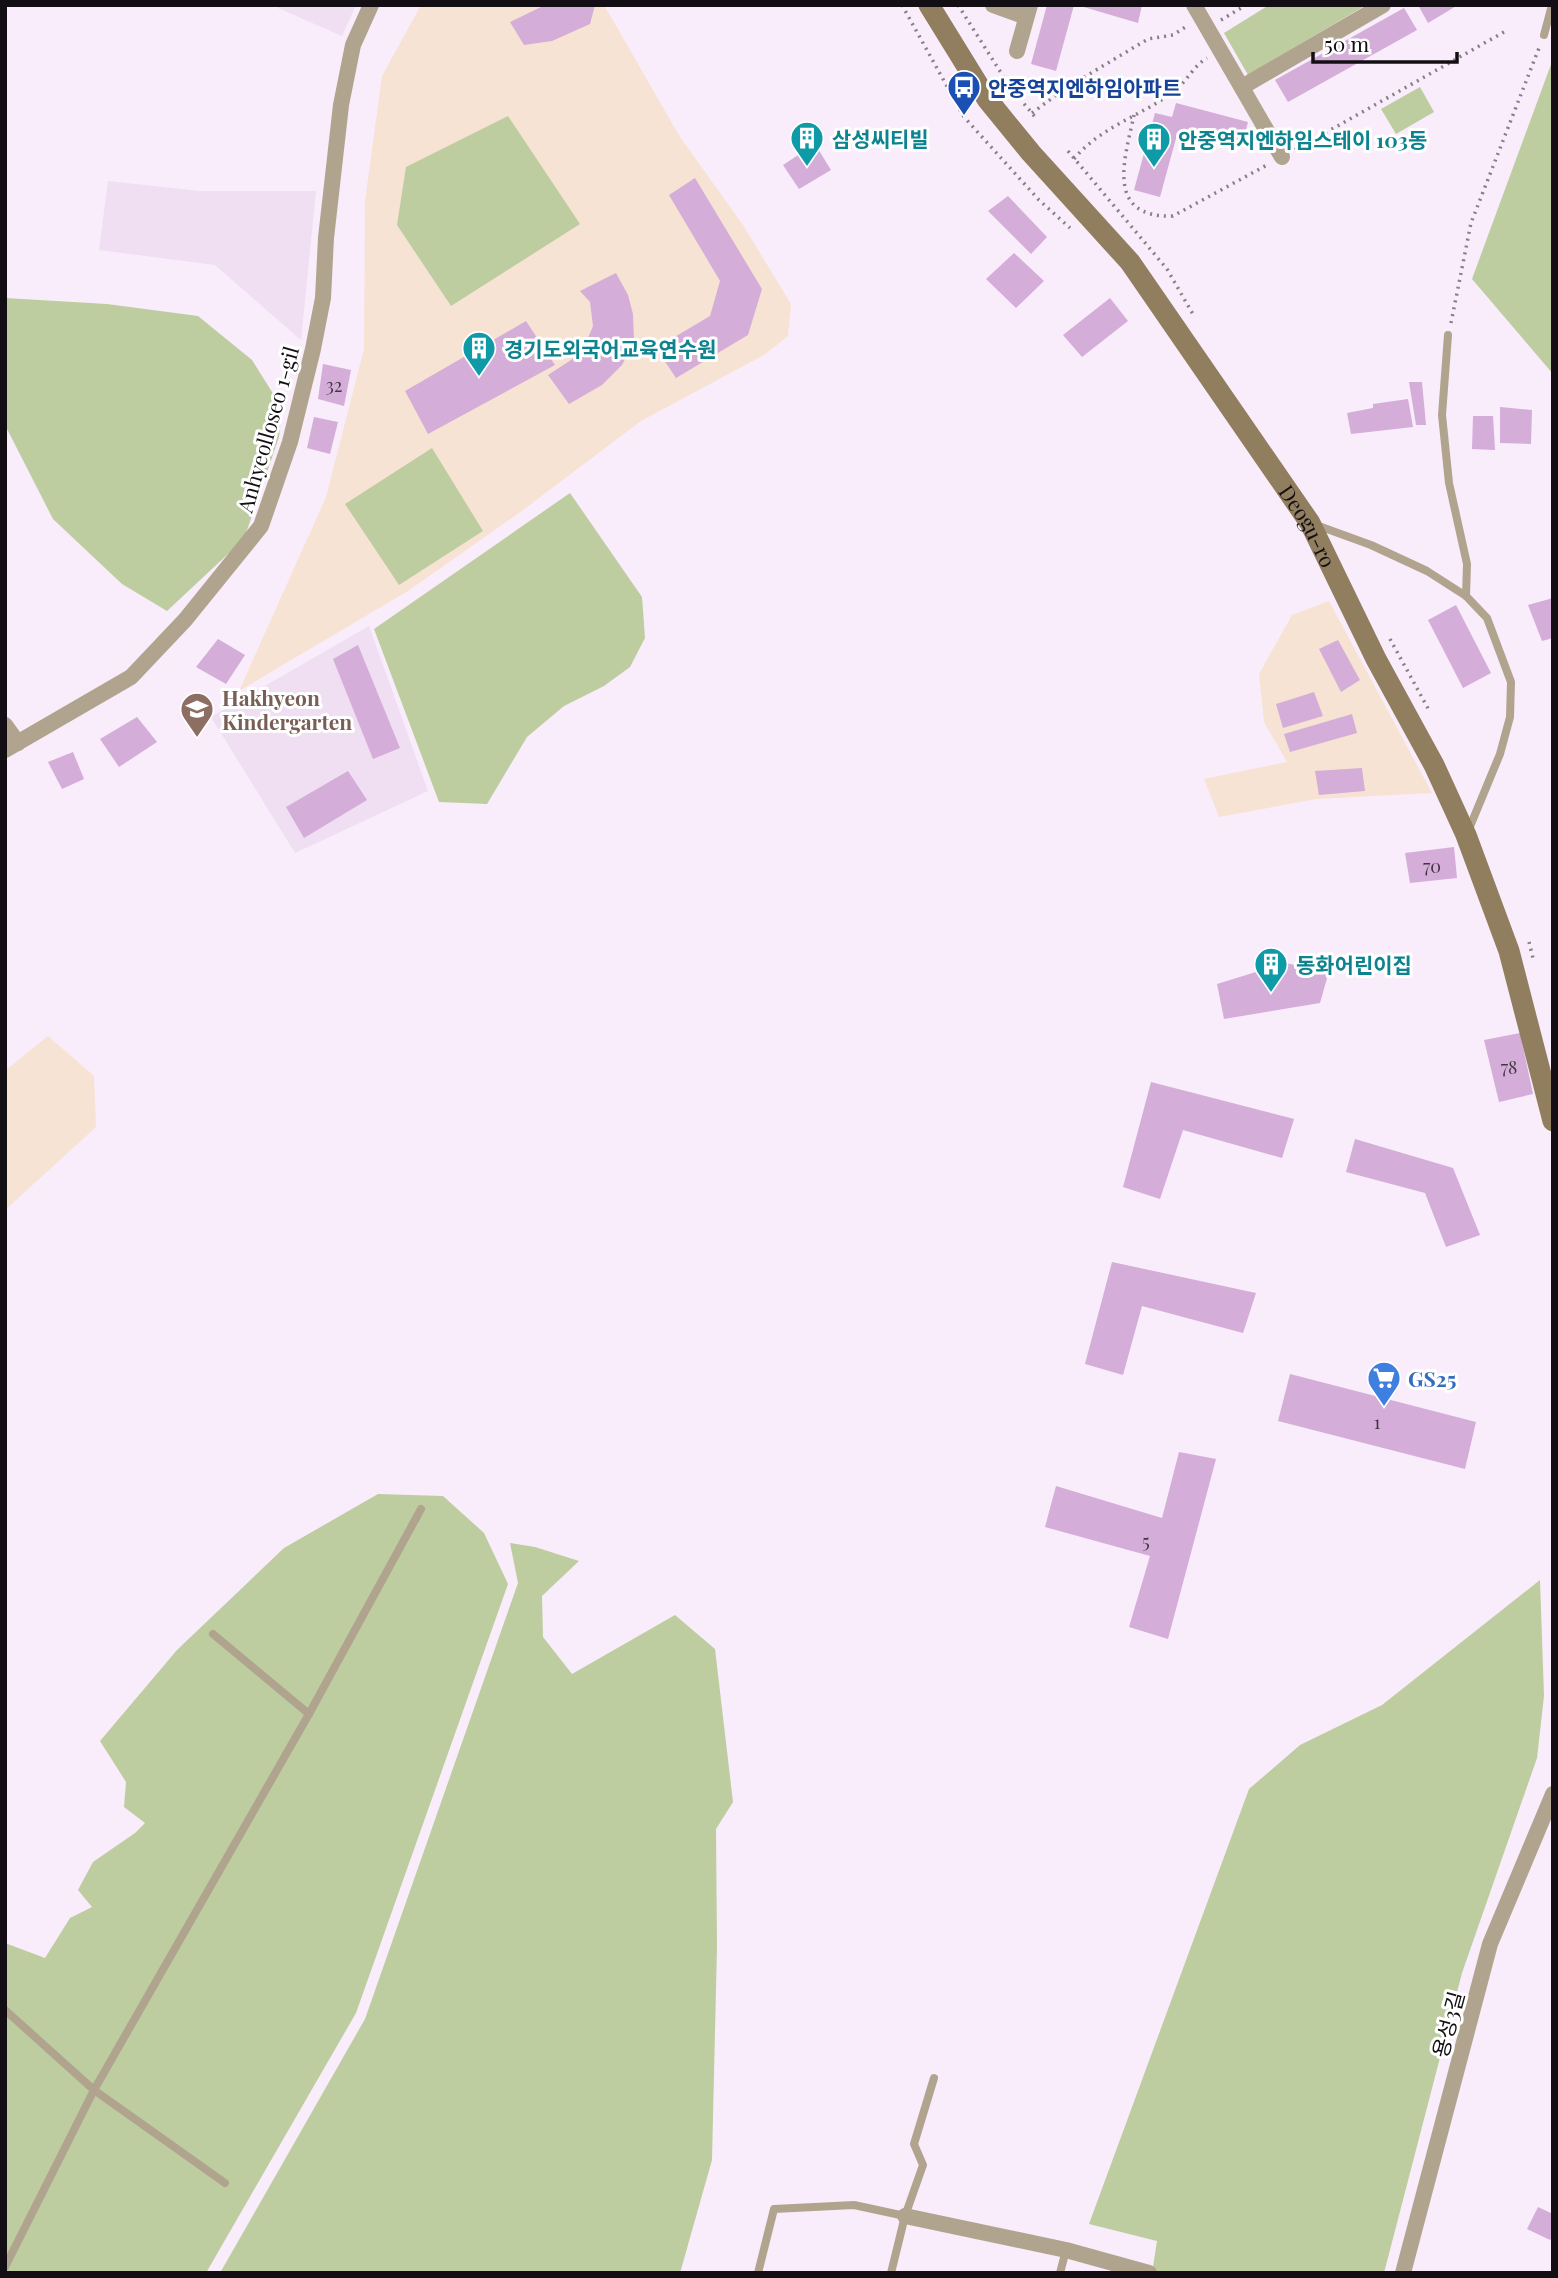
<svg xmlns="http://www.w3.org/2000/svg" width="1558" height="2278" viewBox="0 0 1558 2278" font-family="'Playfair Display','Noto Sans KR',serif">
	<rect width="100%" height="100%" fill="#f9ecfb"/>
	<g fill="#f7e3d4">
		<path d="M421,5H604L680,137L743,225L791,304L788,336L764,355L641,421L519,513L408,591L239,691L326,497L364,349L365,201L382,76Z"/>
		<path d="M1329,601L1432,793L1316,799L1219,817L1204,779L1287,762L1264,722L1259,674L1292,615Z"/>
		<path d="M48,1036L94,1076L96,1127L5,1210V1071Z"/>
	</g>
	<g fill="#f0def2">
		<path d="M279,5H356L342,36L278,8Z"/>
		<path d="M108,181L199,191H316L301,340L215,265L99,250Z"/>
		<path d="M369,626L428,791L295,853L211,717Z"/>
	</g>
	<g fill="#bdcda0">
		<path d="M1269,5H1366L1248,75L1224,33Z"/>
		<path d="M1553,59V374L1472,279Z"/>
		<path d="M1420,87L1434,112L1396,134L1381,109Z"/>
		<path d="M508,116L580,224L451,306L397,225L406,167Z"/>
		<path d="M5,298L107,304L198,316L252,360L282,408L279,437L244,539L167,611L122,584L53,519L5,425Z"/>
		<path d="M432,448L483,531L399,585L345,504Z"/>
		<path d="M570,493L642,597L645,638L630,667L604,686L564,706L527,737L487,804L439,802L374,629Z"/>
		<path d="M378,1494L443,1496L484,1533L508,1584L356,2013L206,2273H5V1943L45,1958L70,1918L92,1907L78,1890L93,1862L135,1833L145,1823L124,1807L126,1782L100,1741L177,1650L284,1548Z"/>
		<path d="M510,1543L535,1547L579,1561L542,1596L543,1637L572,1674L675,1615L715,1649L733,1802L716,1829L717,1946L712,2160L680,2273H220L365,2019L518,1583Z"/>
		<path d="M1540,1580L1544,1696L1537,1758L1462,1973L1384,2273H1152L1157,2241L1089,2224L1249,1789L1300,1745L1382,1705Z"/>
	</g>
	<g fill="#d4add9">
		<path d="M545,5H595L590,24L552,41L524,45L510,22Z"/>
		<path d="M1047,5H1074L1056,71L1031,64Z"/>
		<path d="M1077,5H1142L1138,23Z"/>
		<path d="M1418,5H1458L1428,23Z"/>
		<path d="M1404,8L1417,30L1288,102L1275,80Z"/>
		<path d="M1176,103L1248,122L1241,148L1178,131L1160,197L1134,190L1155,113L1172,117Z"/>
		<path d="M815,144L831,170L799,189L783,165Z"/>
		<path d="M695,178L762,289L748,335L676,378L656,348L710,316L720,281L669,195Z"/>
		<path d="M1008,196L1047,237L1031,254L988,211Z"/>
		<path d="M1014,253L1044,281L1016,308L986,279Z"/>
		<path d="M616,273L628,295L633,314L634,342L622,365L602,385L569,404L548,375L571,360L584,348L593,326L590,302L580,291Z"/>
		<path d="M1110,298L1128,321L1082,357L1063,335Z"/>
		<path d="M526,321L555,365L428,434L405,391Z"/>
		<path d="M323,364L351,370L344,406L318,399Z"/>
		<path d="M1409,382H1422L1426,425H1416Z"/>
		<path d="M1408,399L1413,427L1351,434L1347,413L1373,408V404Z"/>
		<path d="M1500,407L1532,410L1531,444L1500,443Z"/>
		<path d="M1473,416H1493L1495,450L1472,449Z"/>
		<path d="M314,417L338,422L330,454L307,448Z"/>
		<path d="M1553,598V638L1542,641L1528,605Z"/>
		<path d="M1456,605L1491,673L1463,688L1428,620Z"/>
		<path d="M218,639L245,655L226,684L196,667Z"/>
		<path d="M1338,640L1360,680L1341,692L1319,649Z"/>
		<path d="M358,645L400,748L373,759L333,659Z"/>
		<path d="M1314,692L1323,716L1283,728L1276,704Z"/>
		<path d="M1352,714L1357,733L1290,752L1284,734Z"/>
		<path d="M137,717L157,742L119,767L100,739Z"/>
		<path d="M73,752L84,779L62,789L48,762Z"/>
		<path d="M1362,768L1365,791L1319,795L1315,771Z"/>
		<path d="M348,771L367,800L304,838L286,807Z"/>
		<path d="M1454,847L1457,878L1410,883L1405,853Z"/>
		<path d="M1285,963L1329,971L1320,1003L1224,1019L1217,984Z"/>
		<path d="M1520,1033L1533,1094L1499,1102L1484,1040Z"/>
		<path d="M1151,1082L1294,1119L1282,1158L1183,1130L1160,1199L1123,1187Z"/>
		<path d="M1355,1139L1453,1168L1480,1235L1446,1247L1425,1193L1346,1172Z"/>
		<path d="M1112,1262L1256,1293L1243,1333L1142,1306L1123,1375L1085,1364Z"/>
		<path d="M1290,1374L1476,1422L1465,1469L1278,1421Z"/>
		<path d="M1179,1452L1216,1459L1168,1639L1129,1627L1150,1556L1045,1527L1056,1486L1162,1518Z"/>
		<path d="M1538,2207L1553,2214V2235L1550,2240L1527,2229Z"/>
	</g>
	<g fill="none" stroke-linecap="round" stroke-linejoin="round">
		<g stroke="#877e88" stroke-width="3.5" stroke-dasharray="2 5" stroke-linecap="butt">
			<path d="M902,5L964,117L1039,200L1070,228"/>
			<path d="M958,5L1010,87L1036,118"/>
			<path d="M1221,20L1246,5"/>
			<path d="M1032,113L1066,88L1148,39L1173,35L1187,26"/>
			<path d="M1134,115C1125,158 1104,218 1173,216L1267,165"/>
			<path d="M1295,150L1504,32"/>
			<path d="M1068,151L1167,269L1194,316"/>
			<path d="M1074,159C1100,127 1141,116 1173,92C1187,82 1193,66 1207,58"/>
			<path d="M1451,323L1471,223L1539,48"/>
			<path d="M1390,639L1430,712"/>
			<path d="M1529,942L1533,958"/>
		</g>
		<g stroke="#b1a48e" stroke-width="8">
			<path d="M1544,35L1552,5"/>
			<path d="M1448,335L1442,415L1449,483L1467,564L1466,596"/>
			<path d="M1316,525L1371,545L1427,571L1466,596L1487,618L1511,682L1510,717L1500,754L1469,829"/>
			<path d="M213,1634L309,1714"/>
			<path d="M5,2010L94,2090L225,2183"/>
			<path d="M5,2267L94,2090L309,1714L421,1509"/>
			<path d="M758,2273L774,2209L854,2205L905,2216"/>
			<path d="M891,2273L905,2216L923,2165L914,2144L934,2078"/>
			<path d="M1060,2273L1066,2250"/>
		</g>
		<g stroke="#b1a48e" stroke-width="16">
			<path d="M993,5L1026,17"/>
			<path d="M1194,5L1282,157"/>
			<path d="M1017,51L1030,5"/>
			<path d="M1242,87L1383,5"/>
			<path d="M5,725L18,743"/>
			<path d="M5,750L131,677L185,620L261,526L290,442L313,349L323,298L326,238L341,105L353,45L371,5"/>
			<path d="M905,2216L1066,2250L1149,2273"/>
			<path d="M1403,2273L1490,1944L1553,1794"/>
		</g>
		<path stroke="#917e5e" stroke-width="21" id="s1" d="M929,5L987,99L1031,153L1130,262L1310,523L1376,659L1434,765L1466,835L1509,951L1553,1121"/>
	</g>
	<defs>
		<symbol id="bus-pin" viewBox="-11 -11 22 30"><path d="M0 17L-7.5 6A9.5 9.5 0 1 1 7.5 6Z" fill="#1a4fb4" stroke="#fefffe"/><path d="M-5-6H5V4H4V6H2V4H-2V6H-4V4H-5ZM-3.5-4V0h7V-4ZM-3.5 1.2v1.5H-2V1.2ZM2 1.2v1.5H3.5V1.2Z" fill="#fff"/></symbol>
		<symbol id="building-pin" viewBox="-11 -11 22 30"><path d="M0 17L-7.5 6A9.5 9.5 0 1 1 7.5 6Z" fill="#0f9aa8" stroke="#fefffe"/><path d="M-4-6H4V6H1V3H-1V6H-4ZM-2.5-4.3h1.7v1.8h-1.7ZM.8-4.3h1.7v1.8H.8ZM-2.5-1h1.7V.8h-1.7ZM.8-1h1.7V.8H.8Z" fill="#fff"/></symbol>
		<symbol id="school-pin" viewBox="-11 -11 22 30"><path d="M0 17L-7.5 6A9.5 9.5 0 1 1 7.5 6Z" fill="#8d6e63" stroke="#fefffe"/><path d="M0-5L7-2L0 1L-7-2ZM-4 1L0 2.5L4 1V4Q0 6-4 4Z" fill="#fff"/></symbol>
		<symbol id="supermarket-pin" viewBox="-11 -11 22 30"><path d="M0 17L-7.5 6A9.5 9.5 0 1 1 7.5 6Z" fill="#3f7fe0" stroke="#fefffe"/><path d="M-6-5.5h2.5l.6 2H6L4.5 2H-2.5L-4.4-4H-6ZM-1.5 3.2a1.3 1.3 0 1 0 .1 0ZM3 3.2a1.3 1.3 0 1 0 .1 0Z" fill="#fff"/></symbol>
	</defs>
	<g fill-rule="evenodd">
		<use href="#bus-pin" x="945" y="68" width="38" height="52"/>
		<use href="#building-pin" x="788" y="119" width="38" height="52"/>
		<use href="#building-pin" x="1135" y="120" width="38" height="52"/>
		<use href="#building-pin" x="460" y="329" width="38" height="52"/>
		<use href="#school-pin" x="178" y="690" width="38" height="52"/>
		<use href="#building-pin" x="1252" y="945" width="38" height="52"/>
		<use href="#supermarket-pin" x="1365" y="1359" width="38" height="52"/>
	</g>
	<g text-anchor="middle" dominant-baseline="central" stroke-width="6" stroke-linejoin="round" paint-order="stroke">
		<g font-size="18" fill="#433644">
			<text x="334" y="385">32</text>
			<text x="1432" y="866">70</text>
			<text x="1509" y="1067">78</text>
			<text x="1377" y="1422">1</text>
			<text x="1146" y="1541">5</text>
		</g>
		<g font-size="21" font-weight="bold" fill="#164399" stroke="#fefffe" text-anchor="start">
			<text x="988" y="87">안중역지엔하임아파트</text>
		</g>
		<g font-size="21" font-weight="bold" fill="#0d838f" stroke="#fefffe" text-anchor="start">
			<text x="832" y="138">삼성씨티빌</text>
			<text x="1178" y="139">안중역지엔하임스테이 103동</text>
			<text x="504" y="348">경기도외국어교육연수원</text>
			<text x="1296" y="964">동화어린이집</text>
		</g>
		<g font-size="21" fill="#130e13" stroke="#fefffe">
			<text transform="translate(267 429) rotate(-74)">Anhyeolloseo 1-gil</text>
			<text stroke="none"><textPath href="#s1" startOffset="646">Deogu-ro</textPath></text>
			<text transform="translate(1447 2024) rotate(-75)">용성3길</text>
		</g>
		<g font-size="21" font-weight="bold" fill="#785e54" stroke="#fefffe" text-anchor="start">
			<text x="222" y="697">Hakhyeon<tspan x="222" dy="24">Kindergarten</tspan></text>
		</g>
		<g font-size="21" font-weight="bold" fill="#366cbe" stroke="#fefffe" text-anchor="start">
			<text x="1408" y="1378">GS25</text>
		</g>
	</g>
	<rect width="1558" height="2278" fill="none" stroke="#130e13" stroke-width="14"/>
	<path d="M1313 52v10h144v-10" fill="none" stroke="#130e13" stroke-width="3.5"/>
	<text x="1324" y="52" font-size="21" fill="#130e13" stroke="#fefffe" stroke-width="5" paint-order="stroke">50 m</text>
</svg>
